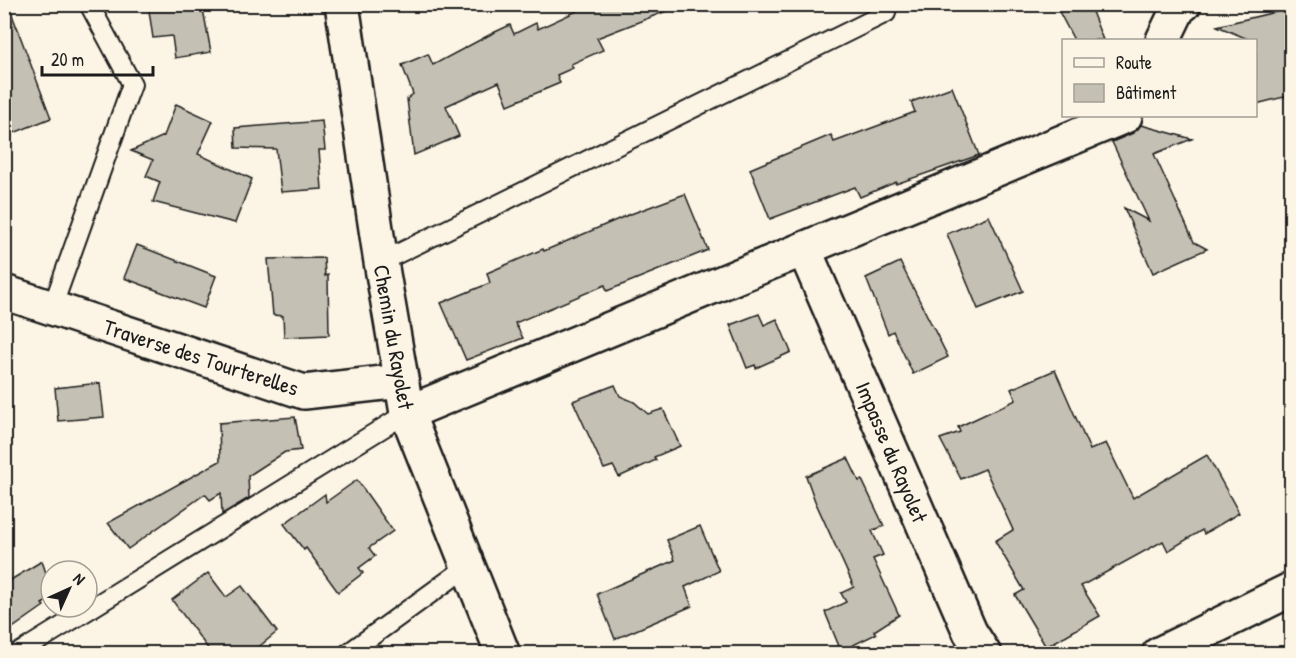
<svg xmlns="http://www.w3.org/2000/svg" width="1296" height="658" viewBox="0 0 1296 658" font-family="'Patrick Hand',sans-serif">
	<rect width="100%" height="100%" fill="#fcf5e5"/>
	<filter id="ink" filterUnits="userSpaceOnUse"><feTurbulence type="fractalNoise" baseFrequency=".0167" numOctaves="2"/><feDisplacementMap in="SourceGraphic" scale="12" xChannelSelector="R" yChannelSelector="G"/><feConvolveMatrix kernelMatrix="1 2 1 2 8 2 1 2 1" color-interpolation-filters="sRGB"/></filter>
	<g filter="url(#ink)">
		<g fill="#c4c0b3" stroke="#1c1c1c" stroke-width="1.5">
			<path d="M4,4H8L51,118L4,137Z"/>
			<path d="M148,4H202L211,52L175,58L172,36L153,38Z"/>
			<path d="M592,4H677V7L597,38L603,50L571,64L573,68L557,75L560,83L508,105L499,82L446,106L459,136L414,155L407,99L413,94L402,65L428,54L433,65L493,33L510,25L514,34L536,23L538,29Z"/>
			<path d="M1055,4H1089L1103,40H1074Z"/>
			<path d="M1292,8V95L1256,104V40H1250L1217,26Z"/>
			<path d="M952,87L979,155L896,184V182L860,197L855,187L770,219L750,169L831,135L834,142L915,112L911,102Z"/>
			<path d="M176,104L213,121L198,154L252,179L235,223L153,202L160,182L146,176L153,160L131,151L164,136Z"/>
			<path d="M322,121L325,150H319L322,189L281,192L276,149L236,148L235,128Z"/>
			<path d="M1141,125L1192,139L1154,154L1194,242L1207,249L1153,273L1124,208L1149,221L1112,142L1133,133Z"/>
			<path d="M685,194L708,250L607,291L605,285L515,323L523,338L466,360L441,303L490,283L487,273L543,249L544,251L628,215Z"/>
			<path d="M989,216L1023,291L978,309L947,234Z"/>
			<path d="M137,245L216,276L204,308L124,278Z"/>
			<path d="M324,258L325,276L328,275L329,335L284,337L283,316L273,315L268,259Z"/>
			<path d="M900,262L948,357L913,374L893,331L888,334L866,278Z"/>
			<path d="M759,314L764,325L777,319L791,352L756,368L755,365L747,368L730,325Z"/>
			<path d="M1055,370L1090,450L1106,443L1133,498L1207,455L1239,513L1204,534L1202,530L1168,551L1163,541L1081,586L1100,616L1046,647L1015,595L1024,590L995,541L1013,530L985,469L961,479L940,439L960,432L958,427L1016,400L1011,389Z"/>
			<path d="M100,383L104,417L58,421L55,388Z"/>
			<path d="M615,385L620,396L634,402L648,414L663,409L680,446L654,457L656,460L619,477L613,466L604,469L573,401Z"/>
			<path d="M295,417L301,450L285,452L248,476L249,498L222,514L221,493L210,500L205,494L128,549L108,523L220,461L219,423Z"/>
			<path d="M848,458L859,481L862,480L884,526L872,531L883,555L873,559L899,615L874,631L876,634L841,651L825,612L846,602L841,593L854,587L815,501L806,476Z"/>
			<path d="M357,480L393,531L369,548L375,556L359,568L363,573L338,592L306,548L304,550L284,524L325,494L326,502Z"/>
			<path d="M700,526L719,571L685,587L692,606L615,639L597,594L675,560L667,540Z"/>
			<path d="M42,561L51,588V599L42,604L44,606L4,634V584Z"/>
			<path d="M208,573L226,597L242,586L277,632L250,654H212L172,600Z"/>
		</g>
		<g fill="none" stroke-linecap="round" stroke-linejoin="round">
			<defs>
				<g id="service">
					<path d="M381,262L886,13"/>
					<path d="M52,308L132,84L89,4"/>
					<path d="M17,654L407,413"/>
					<path d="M347,654L467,567"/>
				</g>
				<g id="minor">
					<path d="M342,4L381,262L407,413L503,654"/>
					<path d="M1163,40L1179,7L1184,4"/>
					<path d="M804,249L970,632L984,654"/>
					<path d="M4,292L304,392L401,381"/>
					<path d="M407,413L1125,116"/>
					<path d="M1159,654L1292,589"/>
				</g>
			</defs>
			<use href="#service" stroke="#1c1c1c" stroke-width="22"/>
			<use href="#minor" stroke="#1c1c1c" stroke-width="38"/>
			<use href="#service" stroke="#fcf5e5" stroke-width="18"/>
			<use href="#minor" stroke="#fcf5e5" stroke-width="33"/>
		</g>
	</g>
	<g text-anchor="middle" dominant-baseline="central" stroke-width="4.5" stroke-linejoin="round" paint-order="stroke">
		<g font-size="22" fill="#1c1c1c" stroke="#fcf5e5">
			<text transform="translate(394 337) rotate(80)">Chemin du Rayolet</text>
			<text transform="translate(201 357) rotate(18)">Traverse des Tourterelles</text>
			<text transform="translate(892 452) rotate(67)">Impasse du Rayolet</text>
		</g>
	</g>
	<rect width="1296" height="658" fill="none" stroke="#fcf5e5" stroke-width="24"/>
	<rect x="12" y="12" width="1272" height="634" fill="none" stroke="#1c1c1c" stroke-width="2" filter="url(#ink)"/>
	<rect x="1062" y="39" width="195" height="78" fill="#fcf5e5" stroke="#a29e95" stroke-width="1.5"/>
	<rect x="1074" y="58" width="30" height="9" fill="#fcf5e5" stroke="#a29e95" stroke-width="1.5"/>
	<text x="1116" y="69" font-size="18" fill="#1c1c1c">Route</text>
	<rect x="1074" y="84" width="30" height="18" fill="#c4c0b3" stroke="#a29e95" stroke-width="1.5"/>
	<text x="1116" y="99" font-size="18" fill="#1c1c1c">Bâtiment</text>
	<g transform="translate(69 589) rotate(45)"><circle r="28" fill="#fcf5e5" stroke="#a29e95" stroke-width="1.5"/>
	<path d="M0-4.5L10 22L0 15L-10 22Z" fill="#1c1c1c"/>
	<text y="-9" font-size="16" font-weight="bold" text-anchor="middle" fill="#1c1c1c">N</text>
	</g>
	<path d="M42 66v9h111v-9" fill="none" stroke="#1c1c1c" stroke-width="3"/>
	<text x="51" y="66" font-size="18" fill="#1c1c1c" stroke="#fcf5e5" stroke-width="4.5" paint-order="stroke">20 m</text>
</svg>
